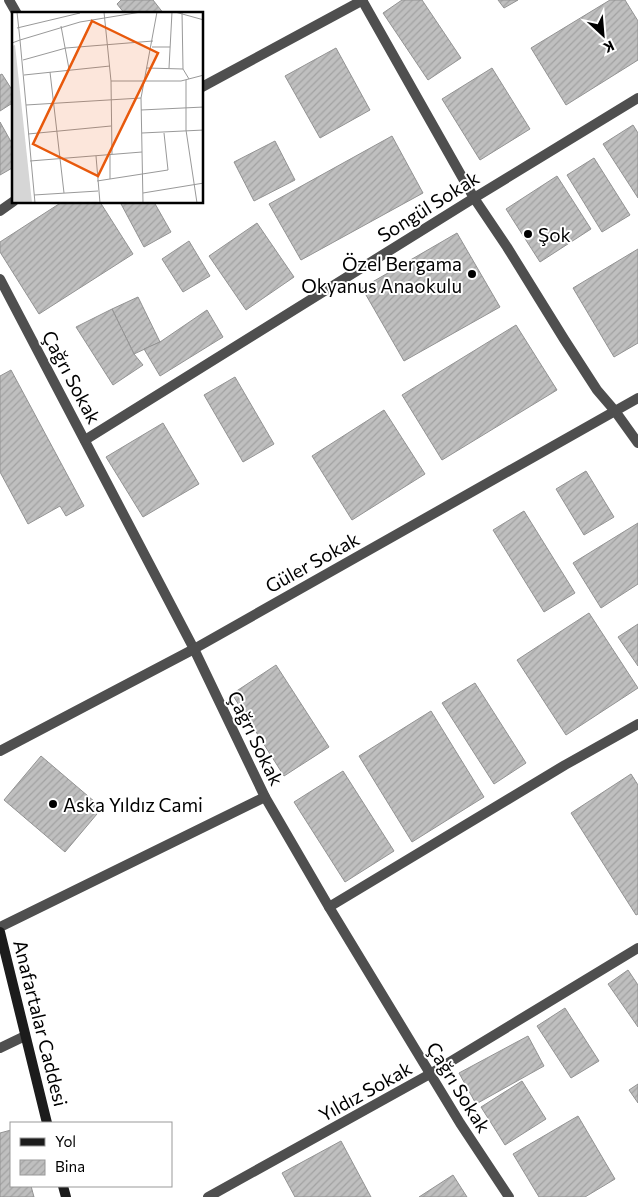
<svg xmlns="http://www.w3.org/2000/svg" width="638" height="1197" viewBox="0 0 638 1197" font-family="Commissioner,sans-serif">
	<defs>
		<pattern id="building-hatch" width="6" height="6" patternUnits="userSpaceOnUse" patternTransform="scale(1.25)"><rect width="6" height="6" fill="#bfbfbf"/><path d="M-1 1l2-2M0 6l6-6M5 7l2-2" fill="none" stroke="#a2a2a2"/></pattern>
	</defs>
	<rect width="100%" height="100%" fill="#fff"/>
	<g fill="url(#building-hatch)" stroke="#939393">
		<path d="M121,0H153L164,14H125L117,4Z"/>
		<path d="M402,0H422L461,58L428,80L383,13Z"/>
		<path d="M498,0H518L504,8Z"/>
		<path d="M610,0H625L638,21V60L566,105L531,48Z"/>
		<path d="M336,48L370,110L320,138L285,76Z"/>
		<path d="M492,68L530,129L480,160L442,99Z"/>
		<path d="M2,74L14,93V102L0,111V75Z"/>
		<path d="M0,122L14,147V167L0,175Z"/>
		<path d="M633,125L638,133V198L603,144Z"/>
		<path d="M392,136L423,193L301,260L269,204Z"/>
		<path d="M275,141L295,180L254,201L234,162Z"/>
		<path d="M594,158L630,215L602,232L567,175Z"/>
		<path d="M557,176L591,229L540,262L506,209Z"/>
		<path d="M62,202H100L133,254L39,314L0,252V242Z"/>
		<path d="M120,202H154L171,232L144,247Z"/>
		<path d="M257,223L294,277L246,310L209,256Z"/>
		<path d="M457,233L500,307L404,361L362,288Z"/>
		<path d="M189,241L210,276L183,292L162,259Z"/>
		<path d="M638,249V343L614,357L573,288Z"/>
		<path d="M138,297L160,342L134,354L112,309Z"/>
		<path d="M112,309L134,354L143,365L113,385L76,327Z"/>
		<path d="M207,310L223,337L160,376L144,349L160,342Z"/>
		<path d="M516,325L557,390L442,460L402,395Z"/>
		<path d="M11,370L84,506L66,516L60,506L28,524L0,472V376Z"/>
		<path d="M235,377L274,444L243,462L204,395Z"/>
		<path d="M384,410L425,474L352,520L312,456Z"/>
		<path d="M163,423L199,484L143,517L106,457Z"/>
		<path d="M586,471L614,517L584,535L556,489Z"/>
		<path d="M524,511L575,593L544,612L493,530Z"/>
		<path d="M638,523V584L601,608L573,563Z"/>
		<path d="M589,613L638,688L566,735L517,660Z"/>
		<path d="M638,624V666L618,637Z"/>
		<path d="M276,665L329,747L284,776L232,694Z"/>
		<path d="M475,683L526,763L494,784L442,703Z"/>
		<path d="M431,711L484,797L412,842L359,756Z"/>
		<path d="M41,756L102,808L65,852L4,800Z"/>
		<path d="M343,771L394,851L345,882L294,802Z"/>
		<path d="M631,774L638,785V914L636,915L571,813Z"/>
		<path d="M628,970L638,985V1027L608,984Z"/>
		<path d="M565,1008L599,1061L571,1078L537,1026Z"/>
		<path d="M528,1036L544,1066L476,1104L459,1073Z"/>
		<path d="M522,1081L546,1119L505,1145L481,1107Z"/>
		<path d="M638,1084V1103L629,1090Z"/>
		<path d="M578,1116L615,1179L585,1197H539L513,1154Z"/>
		<path d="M11,1130V1186H31L34,1197H0V1133Z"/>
		<path d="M341,1141L371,1197H295L282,1173Z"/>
		<path d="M453,1175L467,1197H419Z"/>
	</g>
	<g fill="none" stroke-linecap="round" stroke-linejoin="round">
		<g stroke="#4f4f4f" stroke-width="10">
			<path d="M9,0L17,14"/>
			<path d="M362,0L474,198L507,247L564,339L597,390L615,411L638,443"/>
			<path d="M202,87L363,0"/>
			<path d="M0,211L14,201"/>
			<path d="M0,279L194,649L265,797L329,907L460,1123L509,1197"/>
			<path d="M85,440L474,198L638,98"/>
			<path d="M0,751L194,649L638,398"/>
			<path d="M329,907L565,765L638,724"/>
			<path d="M0,927L265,797"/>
			<path d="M0,1048L25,1036"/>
			<path d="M208,1197L430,1074L638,948"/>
		</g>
		<g stroke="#1c1c1c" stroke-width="10">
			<path d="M0,932L47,1123"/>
			<path d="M63,1186L66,1197"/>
		</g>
	</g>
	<g fill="#000" stroke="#fff" stroke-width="2">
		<circle cx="528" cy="234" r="5"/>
		<circle cx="472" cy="274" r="5"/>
		<circle cx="53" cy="804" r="5"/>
	</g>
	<g text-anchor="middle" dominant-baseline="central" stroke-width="4" stroke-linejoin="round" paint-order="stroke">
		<g font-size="19" fill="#000" stroke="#fff">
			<text transform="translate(428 206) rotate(-32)">Songül Sokak</text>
			<text transform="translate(72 377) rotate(62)">Çağrı Sokak</text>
			<text transform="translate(312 562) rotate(-29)">Güler Sokak</text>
			<text transform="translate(256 738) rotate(64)">Çağrı Sokak</text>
			<text transform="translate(41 1023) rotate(76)">Anafartalar Caddesi</text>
			<text transform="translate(459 1087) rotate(58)">Çağrı Sokak</text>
			<text transform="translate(365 1091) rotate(-29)">Yıldız Sokak</text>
		</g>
		<g font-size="19" fill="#000" stroke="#fff" text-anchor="start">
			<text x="538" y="234">Şok</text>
			<text x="462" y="263" text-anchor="end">Özel Bergama<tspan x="462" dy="22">Okyanus Anaokulu</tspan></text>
			<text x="63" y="804">Aska Yıldız Cami</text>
		</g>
	</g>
	<g transform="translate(12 12)">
		<rect width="191" height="191" fill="#fff"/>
		<path d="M3,33L20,191H0V34Z" fill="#d6d6d6"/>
		<path fill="none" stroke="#999" stroke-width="1" d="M92,0L99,69L100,142M163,0L192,8M170,0L171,57L177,67M49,14L57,57M5,16L68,1M0,31L8,28L5,0M140,35H158M11,48L54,36L141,29M135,56L171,57M157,56L160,0M38,60L52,181M12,63L98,54M174,68V118L185,191M99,69H169L192,63M14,93L129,86M129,98L192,95M130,121L192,118M16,122L99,114M98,142V167M84,144L88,191M18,149L130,140M85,169L156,158L152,121M131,181L192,171M22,183L86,179M23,191L8,28L68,10L129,0M131,191L129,86L145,0"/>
		<path fill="#e8590c" fill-opacity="0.15" stroke="#e8590c" stroke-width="2.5" d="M80,9L146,41L86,164L21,132Z"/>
		<rect width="191" height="191" fill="none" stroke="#000" stroke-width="2.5"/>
	</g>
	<rect x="10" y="1122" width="162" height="65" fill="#ffffff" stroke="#999999"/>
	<rect x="20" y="1138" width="25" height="8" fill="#1c1c1c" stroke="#999999"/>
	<text x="55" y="1147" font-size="15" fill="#000000">Yol</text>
	<rect x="20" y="1160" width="25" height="15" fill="url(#building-hatch)" stroke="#999999"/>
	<text x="55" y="1172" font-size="15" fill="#000000">Bina</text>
	<g transform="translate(603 35) rotate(154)" stroke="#ffffff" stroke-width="4" paint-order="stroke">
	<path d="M0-4L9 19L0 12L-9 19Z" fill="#000000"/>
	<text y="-8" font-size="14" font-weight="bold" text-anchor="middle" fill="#000000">K</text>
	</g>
</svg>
